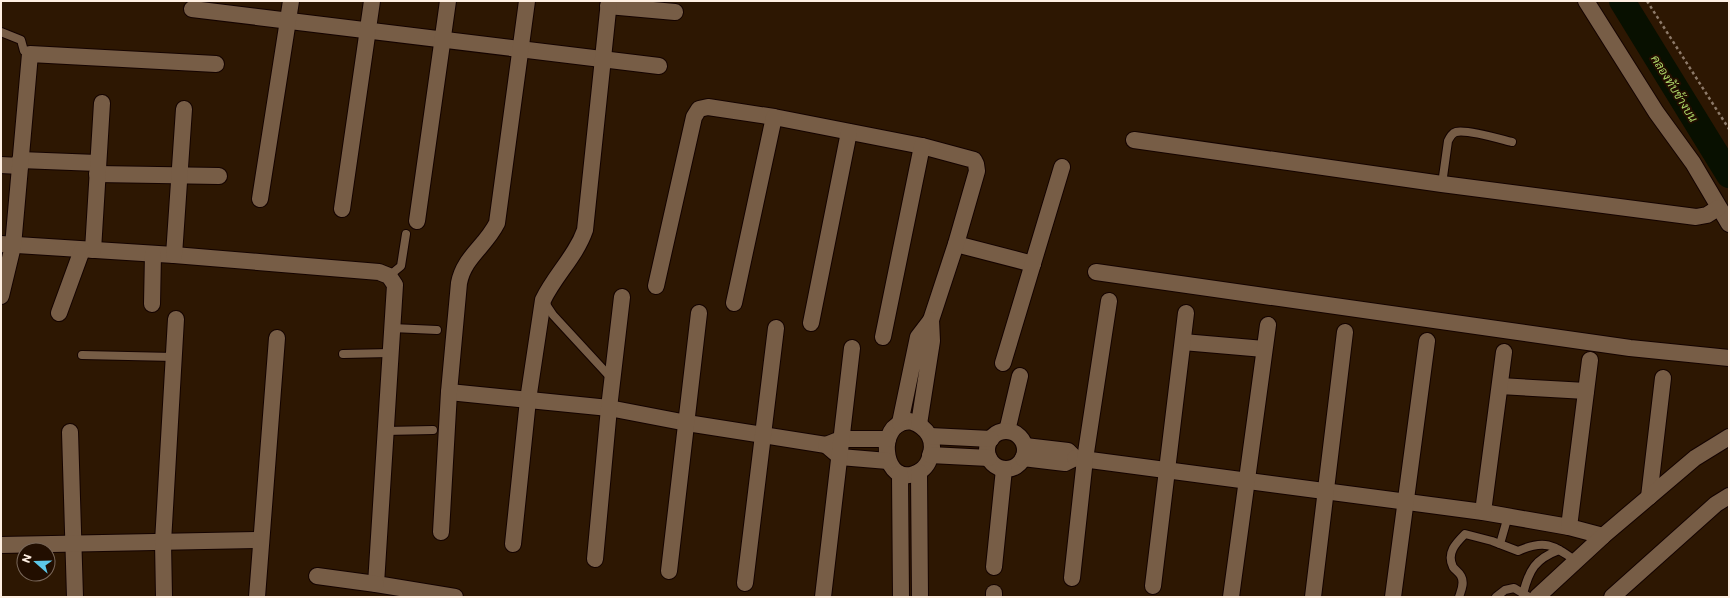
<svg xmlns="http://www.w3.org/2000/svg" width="1730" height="598" viewBox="0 0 1730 598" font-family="Commissioner,Sarabun,sans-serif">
	<rect width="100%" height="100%" fill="#2d1702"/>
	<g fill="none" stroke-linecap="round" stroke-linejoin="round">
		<path stroke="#081000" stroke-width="26" d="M1622,1L1729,175"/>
		<defs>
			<g id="service">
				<path d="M1,32L21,40L24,51L30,54"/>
				<path d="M1442,184L1448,141C1450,137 1452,133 1456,132C1467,129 1500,139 1512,142"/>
				<path d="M389,276L401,266L406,234"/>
				<path d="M543,300L553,315L612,379"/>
				<path d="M392,328L437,330"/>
				<path d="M343,354L390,353"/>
				<path d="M82,355L174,357"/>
				<path d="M385,431L433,430"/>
				<path d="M1500,544L1508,516"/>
				<path d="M1523,594C1529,570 1535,559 1559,550"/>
				<path d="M1459,597C1461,591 1465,583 1461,576C1459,572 1455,570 1453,567C1446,553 1456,543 1465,534L1492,541L1518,551C1545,539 1553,545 1576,561"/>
				<path d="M1496,597L1505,590L1514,588L1529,597"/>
			</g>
			<g id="minor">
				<path d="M1586,1L1656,112L1693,163L1729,224"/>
				<path d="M608,6L675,12"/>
				<path d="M192,9L659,66"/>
				<path d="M1134,140L1442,184L1696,217L1707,215L1718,208"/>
				<path d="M20,160L97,163"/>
				<path d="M1,165L20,166"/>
				<path d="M97,174L219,176"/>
				<path d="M260,199L291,1"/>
				<path d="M342,209L372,1"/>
				<path d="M417,221L448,1"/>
				<path d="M1,244L174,255L379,272L389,276L395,285L376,584L455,597"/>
				<path d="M956,244L1033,264"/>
				<path d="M93,250L102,103"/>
				<path d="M174,255L184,109"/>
				<path d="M1096,272L1630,348L1729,358"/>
				<path d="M656,286L694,117L699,109L708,107L774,117L922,146L974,160L976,164L977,171L956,244L931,320"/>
				<path d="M1,296L13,246L30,54L216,64"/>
				<path d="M734,303L774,117"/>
				<path d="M152,304L153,254"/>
				<path d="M59,313L82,250"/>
				<path d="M811,323L849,132"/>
				<path d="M883,337L922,146"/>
				<path d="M1183,342L1264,349"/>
				<path d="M1003,363L1062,167"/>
				<path d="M1500,386L1586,391"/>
				<path d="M449,392L609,408L687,423L826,445"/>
				<path d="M910,421C928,427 937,441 929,460C927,466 921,472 914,474C885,484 877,433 901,423C903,422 907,422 910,421Z"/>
				<path d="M900,423L918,337L931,320L932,341L919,424"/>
				<path d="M1007,431L1020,376"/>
				<circle cx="1006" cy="450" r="19"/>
				<path d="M70,432L75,597"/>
				<path d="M930,436L991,439"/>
				<path d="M930,455L989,458"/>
				<path d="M1023,458L1065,463L1075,458L1068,451L1025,446"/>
				<path d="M1075,458L1483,512L1569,527L1603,536"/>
				<path d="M888,461L840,457L826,445L841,439H888"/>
				<path d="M919,472L920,597"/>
				<path d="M900,474L901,597"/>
				<path d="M1649,497L1663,378"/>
				<path d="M1483,512L1504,352"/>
				<path d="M1569,527L1590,360"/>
				<path d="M441,532L449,392L459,283C464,257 485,247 497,223L527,1"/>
				<path d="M513,544L528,400L543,300C555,275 576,256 585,230L609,1"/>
				<path d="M1,545L261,540"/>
				<path d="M595,559L609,408L622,297"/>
				<path d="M994,567L1004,469"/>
				<path d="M669,571L699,313"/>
				<path d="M317,576L376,584"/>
				<path d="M1072,578L1085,459L1109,301"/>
				<path d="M745,583L776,328"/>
				<path d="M1153,586L1186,313"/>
				<path d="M164,597L163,542L176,319"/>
				<path d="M257,597L277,338"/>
				<path d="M823,597L852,348"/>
				<path d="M994,597V593"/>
				<path d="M1231,597L1268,325"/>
				<path d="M1313,597L1345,332"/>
				<path d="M1393,597L1427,341"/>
				<path d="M1537,597L1603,536L1695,458L1729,437"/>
				<path d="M1612,597L1716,504L1729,496"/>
			</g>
		</defs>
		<use href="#service" stroke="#140300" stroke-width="10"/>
		<use href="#minor" stroke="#140300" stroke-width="18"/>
		<path stroke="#8d7a69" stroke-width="2.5" stroke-dasharray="3 3" stroke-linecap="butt" d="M1647,1L1729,129"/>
		<use href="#service" stroke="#775d46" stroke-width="8"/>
		<use href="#minor" stroke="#775d46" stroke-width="16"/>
	</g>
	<g text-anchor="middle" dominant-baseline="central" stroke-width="4" stroke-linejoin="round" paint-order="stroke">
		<g font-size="12" font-style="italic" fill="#add667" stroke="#220e00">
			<text transform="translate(1675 88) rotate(58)">คลองทับช้างบน</text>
		</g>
	</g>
	<rect width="1730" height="598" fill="none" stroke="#feefe2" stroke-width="4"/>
	<g transform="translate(36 562) rotate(290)"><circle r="19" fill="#220e00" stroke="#7a685a"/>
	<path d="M0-3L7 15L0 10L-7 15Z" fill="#5dc7e8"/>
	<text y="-6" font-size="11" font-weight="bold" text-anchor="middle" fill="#feefe2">N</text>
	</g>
</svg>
